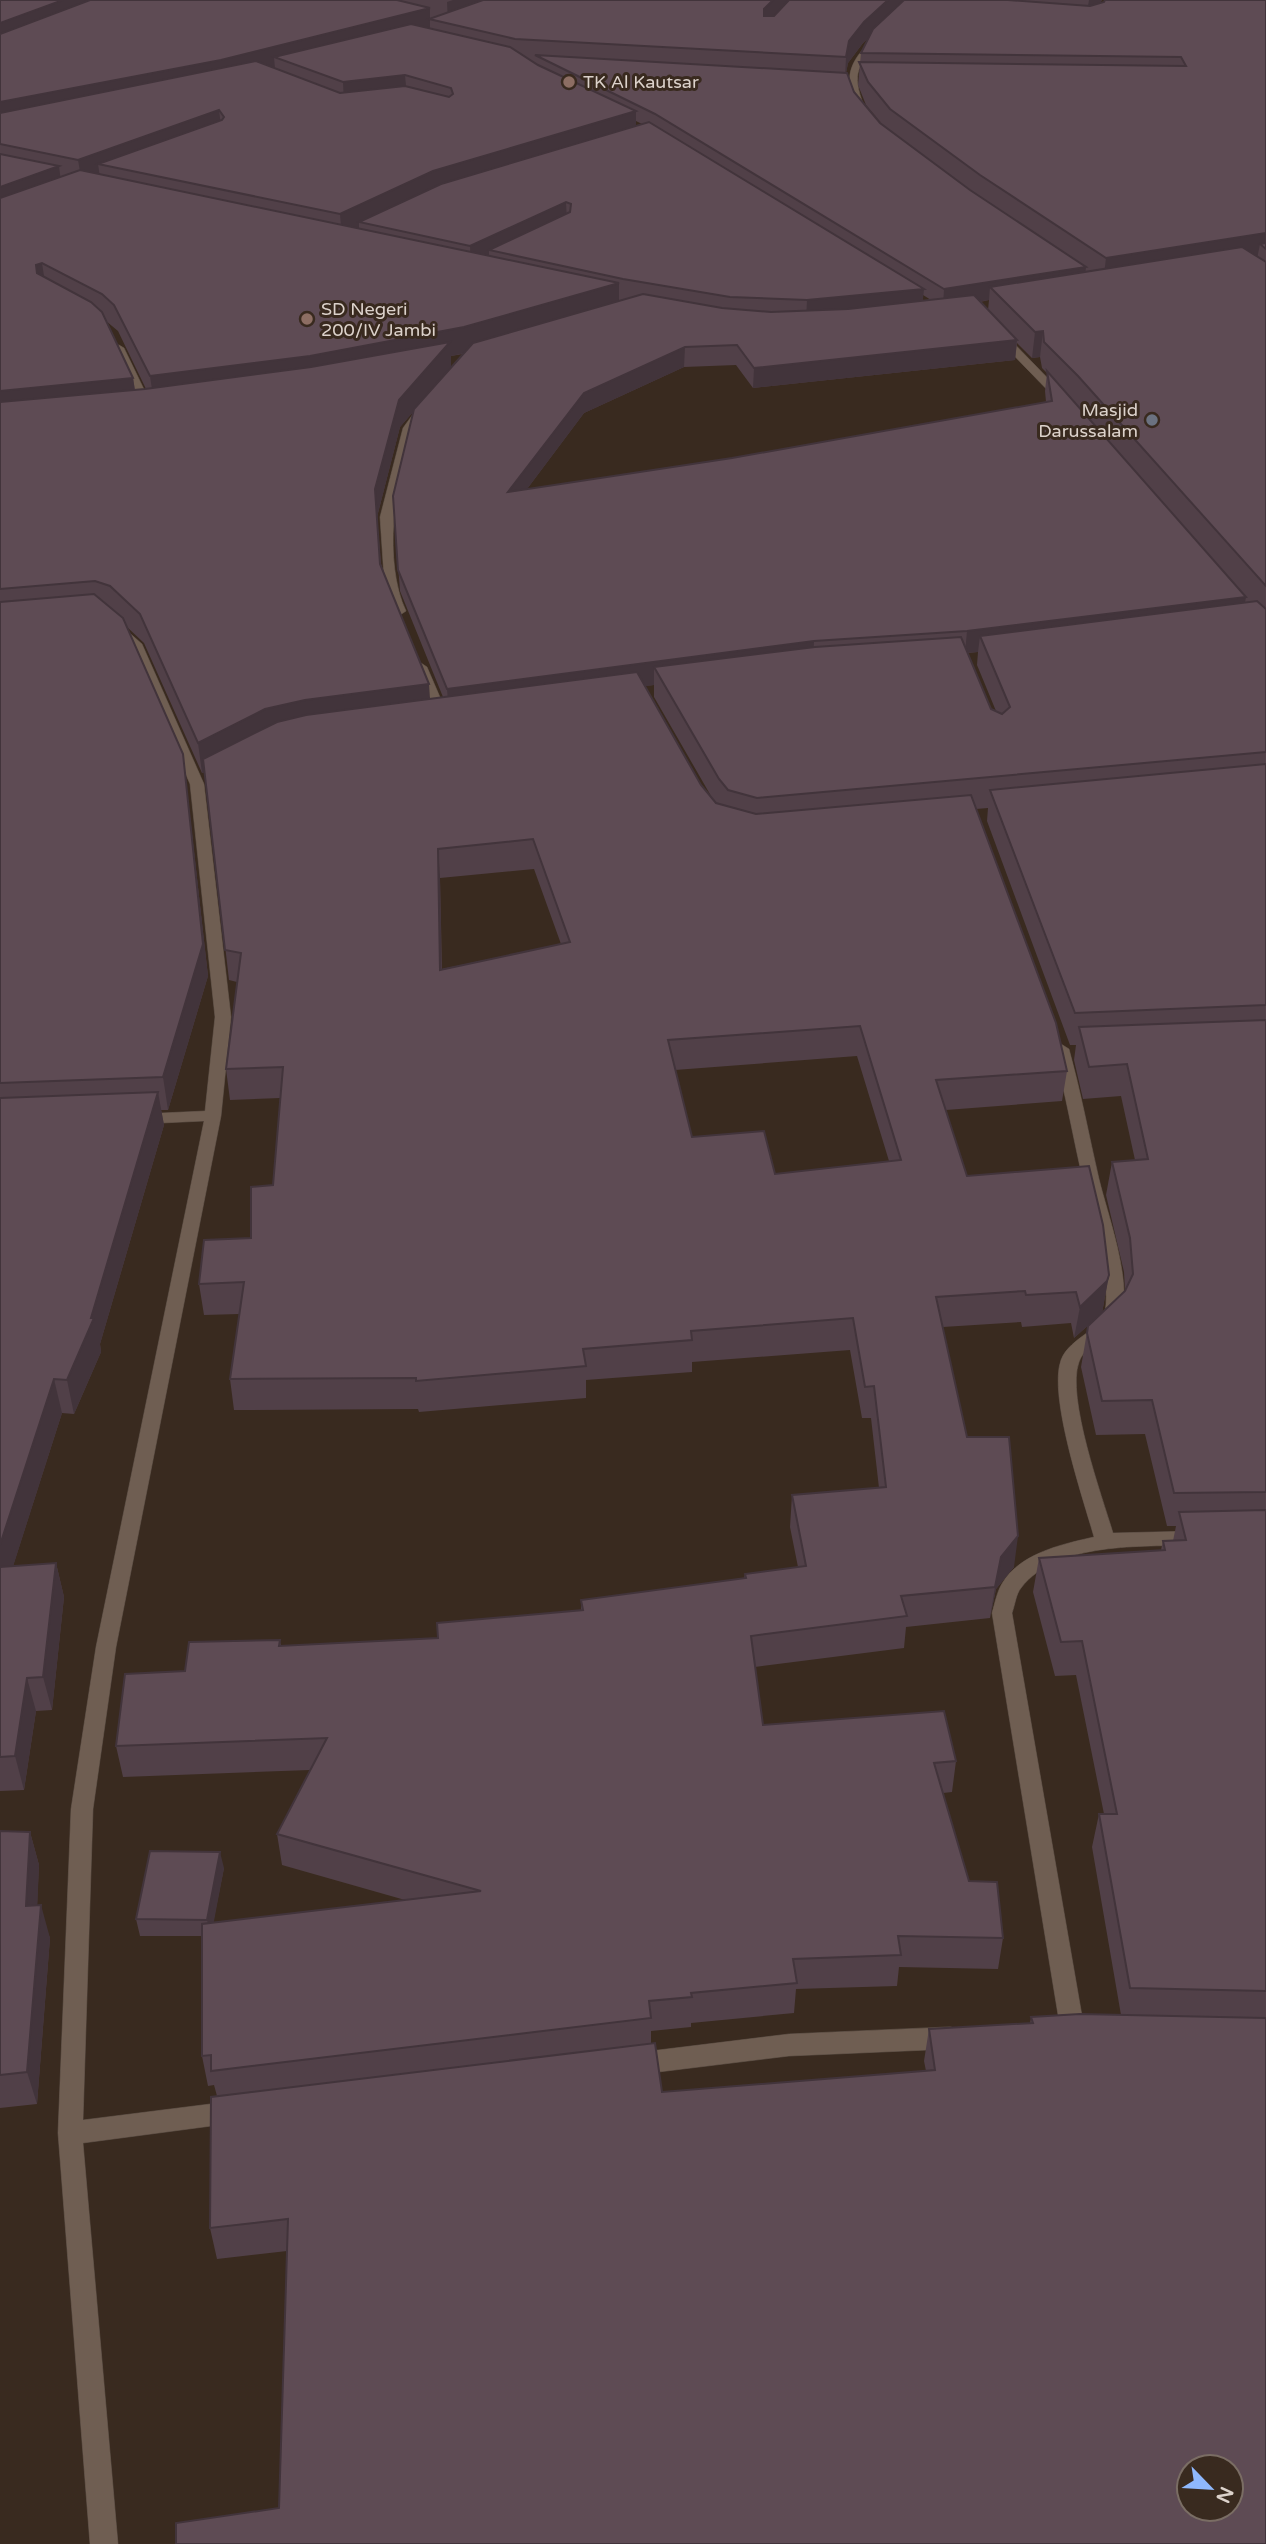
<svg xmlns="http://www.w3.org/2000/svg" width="1266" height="2544" viewBox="0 0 1266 2544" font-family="'Varela Round',sans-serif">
	<rect width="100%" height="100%" fill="#392a1f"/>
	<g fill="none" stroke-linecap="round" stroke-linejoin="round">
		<defs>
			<g id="minor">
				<path d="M874,38L881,40C858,65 851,72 864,106L860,109C855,105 854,101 852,94C844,70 857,54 874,38Z"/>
				<path d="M995,332H1003L1067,398V402H1059L995,336Z"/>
				<path d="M119,345L124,348L154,410L153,412L144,410L114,348Z"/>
				<path d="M423,405L428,408C423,415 416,422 413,430C394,480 383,562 406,611L400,615L394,611L385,592L380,517L403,428L419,406Z"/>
				<path d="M116,621L142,644L204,784L231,1017L221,1116L116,1647L93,1809L83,2120L234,2101L243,2104L246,2112L243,2120L234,2123L83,2143L118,2544H90L58,2133L71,1809L96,1647L204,1121L140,1124L132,1119L140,1114L205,1111L215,1017L190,784L130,646L110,625Z"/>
				<path d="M421,663L427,667L449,718L447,721H437L435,718L415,667Z"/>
				<path d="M1061,1044L1069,1049C1081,1092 1089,1136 1099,1179C1109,1219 1126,1263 1124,1305C1122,1336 1087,1339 1079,1362C1066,1397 1102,1496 1113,1533L1195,1531L1202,1533L1205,1538L1202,1543L1195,1545C1143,1547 1057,1541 1021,1588C1016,1594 1015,1605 1012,1613L1085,2033L1081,2040L1073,2044L1065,2040L1061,2033L992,1613C995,1603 997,1591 1003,1582C1021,1553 1063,1544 1094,1537C1083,1498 1048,1396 1061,1360C1070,1336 1105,1331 1106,1304C1108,1264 1093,1222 1084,1184C1073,1139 1066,1093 1053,1049Z"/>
				<path d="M951,2027L959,2031L963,2038L959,2045L951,2049L789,2056L634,2075L626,2072L622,2064L626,2056L634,2053L789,2034Z"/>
			</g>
		</defs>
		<use href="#minor" stroke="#55483f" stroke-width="1"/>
		<use href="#minor" fill="#6f5e52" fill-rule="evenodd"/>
	</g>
	<g fill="#514048" fill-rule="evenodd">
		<path d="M0,0H1102L1100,3L1266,0V2544L279,2508L287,2251L217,2259L210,2228L217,2096L214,2085L208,2086L202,2056V1936H140L136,1919L224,1868L213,1923L405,1900L282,1865L277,1834L310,1770L123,1777L116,1746L185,1671L280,1640L281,1646L438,1638L581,1610V1600L744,1578L745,1574L798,1567L790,1527L792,1495L879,1488L871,1418H862L850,1350L692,1362V1372L586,1380V1398L419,1412L418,1409L234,1410L230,1379L239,1314L204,1315L199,1284L251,1238L273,1185L280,1098L230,1100L226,1069L237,982L229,980L205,772L202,773L144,643L127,627L183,754L208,976L168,1110H161L164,1125L100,1344L101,1352L74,1414L62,1413L13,1566L56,1563L64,1597L52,1710L36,1711L24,1790L0,1791ZM868,38L861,53L858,85L866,105L883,125L854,92L846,73L848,63L863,43ZM636,121L642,124L636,126ZM923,295L931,300L923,301ZM989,300L988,310L980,302ZM106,321L118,331L146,389L135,390L133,378ZM1017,343L1032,358L1040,357L1042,368L1047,373L1045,391L1046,402L732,458L527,489L584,413L684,367L736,365L753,388L1015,360ZM463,354L451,367V356ZM413,412L393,496L400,591L443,697L430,699L381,564L377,517L400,427ZM978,652L977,665L996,711L991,709L968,653ZM654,685V697L711,796L701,785L645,686ZM988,808L987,821L1070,1045H1076L1074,1060L1083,1099L1121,1096L1135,1160L1112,1162L1106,1195L1124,1272L1125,1291L1088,1326L1081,1367L1096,1435L1145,1434L1167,1526H1176L1173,1541H1163L1161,1550L1039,1558L1033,1592L1055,1676L1076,1675L1104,1814H1099L1092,1847L1121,2015L1031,2017L1030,2023L929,2029L924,2061L926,2071L662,2092L651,2043V2031L691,2027V2023L794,2013L796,1989L897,1986L899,1967L998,1969L1003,1938L969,1881L943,1793L952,1792L956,1761L763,1725L755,1667L904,1648L906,1627L990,1618L996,1589L1014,1567L967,1437L943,1327L1021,1322L1022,1327L1071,1323L1074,1338L1102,1313L1109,1275L967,1176L946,1110L1062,1101L1067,1071L976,809ZM534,869L561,944L442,969L440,878ZM857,1056L889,1161L775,1174L692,1137L675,1070Z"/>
		<path d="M0,1831L30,1832L39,1865L37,1905L50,1938L37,2104L0,2108Z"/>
	</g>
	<g fill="#42343b">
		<path d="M63,0H123L0,46V23Z"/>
		<path d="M453,0H517L448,23L447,2Z"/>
		<path d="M773,0H793L763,30L764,9Z"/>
		<path d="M888,0H909L863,43L848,63L845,79L846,57L849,41L864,22Z"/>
		<path d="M1089,0H1102L1091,16L1086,18Z"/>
		<path d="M430,8V30L274,57L275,69L0,126V102Z"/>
		<path d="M405,75L407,97L344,104L343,82Z"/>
		<path d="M219,110L222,134L98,164L100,177L82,183L78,160Z"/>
		<path d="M636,111V134L359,222V230L342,238L340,214L433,171Z"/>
		<path d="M59,166L62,190L0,212V187Z"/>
		<path d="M566,202L567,222L489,250V257L471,266L470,246Z"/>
		<path d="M1266,233V249L1260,244L1257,259L1103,283L1106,258Z"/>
		<path d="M42,263L46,289L41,298L36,265Z"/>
		<path d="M1086,267L1084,285L990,287L989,300L943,307L944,289Z"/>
		<path d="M619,283V308L465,353L451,356V368L400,427L377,517L154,403L150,376Z"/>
		<path d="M924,289L922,309L806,321L807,300Z"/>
		<path d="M1043,331L1040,357L1032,358L1035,332Z"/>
		<path d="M1017,340L1015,360L753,388L754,368Z"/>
		<path d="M685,347L684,367L584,413L509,513L508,492L584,393Z"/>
		<path d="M133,378L137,405L0,418V391Z"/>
		<path d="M1246,597L1242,619L980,636L978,652L965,653L967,631Z"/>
		<path d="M814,641L813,663L654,667V685L449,712L447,689Z"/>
		<path d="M429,684L431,714L268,739L202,773L198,743L265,709L305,700Z"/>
		<path d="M183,754L208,976L168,1110L163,1077Z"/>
		<path d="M438,849L440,878L442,1000L440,970Z"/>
		<path d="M158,1092L164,1125L100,1344L101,1352L74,1414L67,1380L91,1318Z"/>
		<path d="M1109,1275L1102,1313L1074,1338L1080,1307Z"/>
		<path d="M54,1379L62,1413L2,1601L0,1594V1545Z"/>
		<path d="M1018,1536L1014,1567L996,1589L990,1618L995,1587L1001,1557Z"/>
		<path d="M56,1563L64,1597L52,1710L43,1677Z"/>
		<path d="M27,1678L36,1711L24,1790L15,1756Z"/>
		<path d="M30,1832L39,1865L36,1939L26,1906Z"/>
		<path d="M220,1852L224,1868L211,1937L207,1920Z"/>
		<path d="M41,1905L50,1938L37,2104L27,2072Z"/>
	</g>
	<g fill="#5e4b54" stroke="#42343b" stroke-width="2" fill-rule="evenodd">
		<path d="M0,0H63L0,23Z"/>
		<path d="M90,0H397L430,8L221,60L0,102V34Z"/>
		<path d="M483,0H773L764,9V16H774L789,0H888L864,22L849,41L846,57L515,39L429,19Z"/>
		<path d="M904,0H1008L1090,6L1104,2L1105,0H1266V233L1106,258L980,175L890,109L868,82L859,62L1186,66L1181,57L861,53L873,29Z"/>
		<path d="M411,24L510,47L538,65L636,111L433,171L340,214L98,164L222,120L224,117L219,110L78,160L0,144V113L256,61L340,93L405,86L449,97L453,94L451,88L405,75L343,82L274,57Z"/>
		<path d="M535,55L847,73L854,92L880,123L970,190L1086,267L944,289L655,114Z"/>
		<path d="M649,122L924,289L807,300L730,297L623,279L489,250L570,212L571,204L566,202L470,246L359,222L441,184Z"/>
		<path d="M0,154L59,166L0,187Z"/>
		<path d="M80,170L619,283L464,327L310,356L150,376L114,305L102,294L42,263L36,265L37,273L91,302L102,312L133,378L0,391V198Z"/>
		<path d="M1266,243V249L1260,244Z"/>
		<path d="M1242,247L1266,262V586L1078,376L1044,342L1043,331L1035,332L990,287Z"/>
		<path d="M643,294L722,308L771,312L848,309L974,295L1017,340L754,368L737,345L685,347L584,393L508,492L732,458L1052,401L1047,371L1246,597L967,631L814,641L447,689L398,570L393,496L414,409L473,343Z"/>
		<path d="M450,342L399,400L375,489L380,564L429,684L305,700L265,709L198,743L140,614L110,586L95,581L0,589V402L145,389L311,367Z"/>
		<path d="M94,594L123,618L183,754L203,944L163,1077L0,1083V602Z"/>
		<path d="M1257,601L1266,609V752L757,798L728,790L719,779L654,667L815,647L961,637L991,709L1002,714L1010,707L980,636Z"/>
		<path d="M637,672L701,785L716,803L756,814L971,795L1056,1023L1067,1071L936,1080L967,1176L1089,1166L1103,1225L1109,1275L1107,1281L1080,1307L1076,1292L1026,1295L1025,1291L936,1297L967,1437H1009L1018,1536L1001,1557L995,1587L901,1596L907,1616L751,1636L763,1725L944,1711L956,1761L934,1763L969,1881L997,1882L1003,1938L898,1936L901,1955L793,1959L797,1983L691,1993L692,1997L649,2001L651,2018L211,2071V2055L202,2056V1924L481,1891L277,1834L327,1738L116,1746L125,1674L185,1671L189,1642L280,1640L279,1646L438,1638L437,1623L583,1610L581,1600L746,1578L745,1574L806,1566L792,1495L886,1487L874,1386L865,1387L853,1318L691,1331L692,1340L583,1349L586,1366L416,1381V1378L230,1379L244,1282L199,1284L204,1240L251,1238V1187L273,1185L283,1067L226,1069L241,953L225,950L203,759L277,722L306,715ZM533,839L570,942L440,970L438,849ZM860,1026L901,1160L775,1174L764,1131L692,1137L668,1040Z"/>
		<path d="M1266,764V1005L1075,1013L990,790Z"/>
		<path d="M1266,1020V1492L1174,1493L1152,1400L1102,1401L1087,1333L1088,1326L1125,1291L1133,1274L1130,1238L1112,1162L1148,1159L1127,1064L1089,1067L1079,1027Z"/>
		<path d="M158,1092L91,1318H94L67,1380L54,1379L0,1545V1098Z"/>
		<path d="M1266,1510V1991L1130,1988L1099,1814H1117L1082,1641L1061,1642L1039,1558L1165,1550L1163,1541L1186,1540L1179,1512Z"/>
		<path d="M56,1563L43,1677L27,1678L15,1756L0,1757V1567Z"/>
		<path d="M0,1831L30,1832L26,1906L41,1905L27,2072L0,2075Z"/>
		<path d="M150,1851L220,1852L207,1920L136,1919Z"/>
		<path d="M1080,2014L1266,2018V2544H176V2523L279,2508L288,2219L210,2228L211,2097L655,2043L662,2092L935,2070L929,2029L1033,2023L1031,2017ZM1189,2467H1231V2509H1189Z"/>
	</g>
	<g fill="#8d6e63" stroke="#392a1f" stroke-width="2.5">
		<circle cx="569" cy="82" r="7"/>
		<circle cx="307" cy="319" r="7"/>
	</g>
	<circle fill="#6b7280" stroke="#392a1f" stroke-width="2.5" cx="1152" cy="420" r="7"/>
	<g text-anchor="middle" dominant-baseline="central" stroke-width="6" stroke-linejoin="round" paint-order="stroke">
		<g font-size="18" fill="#dcd2cb" stroke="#392a1f" text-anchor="start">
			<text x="583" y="82">TK Al Kautsar</text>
			<text x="321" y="309">SD Negeri<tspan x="321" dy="21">200/IV Jambi</tspan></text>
			<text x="1138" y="410" text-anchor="end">Masjid<tspan x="1138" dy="21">Darussalam</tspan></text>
		</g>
	</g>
	<g transform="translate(1210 2488) rotate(115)"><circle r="33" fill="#392a1f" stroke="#7a6d64" stroke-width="2"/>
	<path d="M0-5L12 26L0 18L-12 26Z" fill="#8fb8fd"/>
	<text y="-10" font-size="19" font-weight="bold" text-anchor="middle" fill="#dcd2cb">N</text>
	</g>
</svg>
